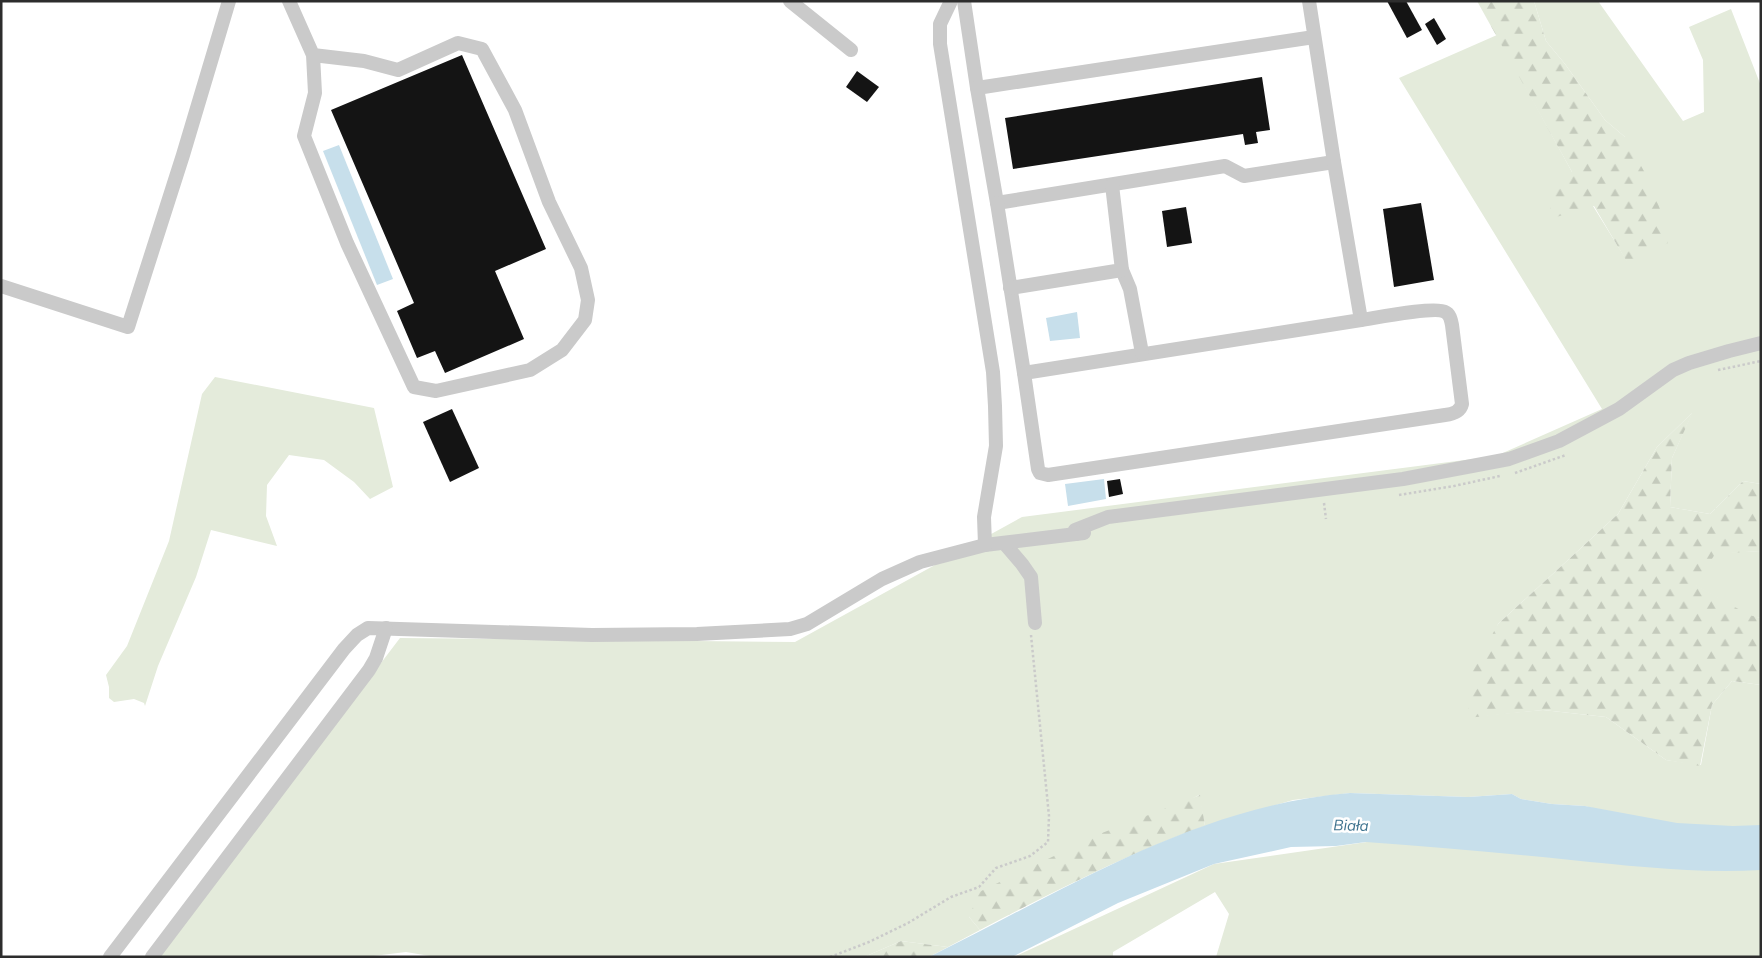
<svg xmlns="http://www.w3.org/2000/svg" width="1762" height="958" viewBox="0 0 1762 958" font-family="Mulish,sans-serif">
	<defs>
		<pattern id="forest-firs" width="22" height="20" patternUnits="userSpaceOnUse" patternTransform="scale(1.25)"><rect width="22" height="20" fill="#e4ebdb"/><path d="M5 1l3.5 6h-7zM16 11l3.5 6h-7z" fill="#c4cabc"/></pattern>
	</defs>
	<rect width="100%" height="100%" fill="#fff"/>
	<g fill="#e4ebdb">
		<path d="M1534,1H1598L1683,121L1704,112L1703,60L1689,27L1731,9L1761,86V484L1743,481L1710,514L1670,507L1672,458L1692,413L1657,447L1618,514L1498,624L1468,717L1543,710L1606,717L1666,760L1701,765L1712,705L1732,681L1761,685V957H1216L1229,914L1215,892L1113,952V957H1014L1214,864L1596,809L1585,806L1552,804L1521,799L1512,794L1468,797L1350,793L1293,800L1205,826L1199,795L969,917L980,930L948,947L901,941L864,957H436L406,952L365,957H157L400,638L795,642L1022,517L1496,456L1602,409L1399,78L1497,35L1572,172L1627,261L1625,137L1605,120L1565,64L1546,41Z"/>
		<path d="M215,377L374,408L393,487L370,499L354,482L324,460L289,455L267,485L266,516L277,546L211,530L196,577L158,666L145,706L144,703L134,699L114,702L109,698V687L106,675L127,646L169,541L202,394Z"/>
		<path d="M1761,551V618L1749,616L1695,585L1715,553Z"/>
	</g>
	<g fill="url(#forest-firs)">
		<path d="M1477,1H1534L1546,41L1565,64L1605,120L1625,137L1650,182L1664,220L1668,243L1634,263L1627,262L1594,206L1553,218L1546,190L1572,172Z"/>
		<path d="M1693,412L1672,458L1670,507L1710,514L1743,481L1761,484V551L1715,554L1696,585L1749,615L1761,618V685L1732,681L1712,705L1700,766L1666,760L1606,717L1543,710L1467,718L1472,672L1498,624L1618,514L1657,447Z"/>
		<path d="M1200,795L1205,826C1127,854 1053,892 980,930L969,917L979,892L1102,833Z"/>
		<path d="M901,941L948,947L929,957H864Z"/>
	</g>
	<g fill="#c7dfeb">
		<path d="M339,145L393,279L377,285L323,151Z"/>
		<path d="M1077,312L1080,338L1050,341L1046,318Z"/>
		<path d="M1104,479L1106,499L1068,506L1065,484Z"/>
		<path d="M1350,793L1468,797L1512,794L1521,799L1552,804L1585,806L1677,823L1733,826L1761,825V870C1698,874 1633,866 1571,860C1503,853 1434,847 1366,842L1336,846L1291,847L1214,864L1118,903L1012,957H929C1063,891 1197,805 1350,793Z"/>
	</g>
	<g fill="#141414">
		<path d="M1387,1H1406L1422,30L1407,38Z"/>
		<path d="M1434,18L1446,39L1437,45L1425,24Z"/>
		<path d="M462,55L546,249L495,271L524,339L445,373L435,351L417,358L397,311L414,303L331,110Z"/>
		<path d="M857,71L879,87L867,102L846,87Z"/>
		<path d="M1262,77L1270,130L1256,132L1258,143L1245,145L1243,134L1013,169L1005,118Z"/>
		<path d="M1421,203L1434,280L1394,287L1383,209Z"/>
		<path d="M1186,207L1192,243L1167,247L1162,211Z"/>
		<path d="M452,409L479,468L450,482L423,422Z"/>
		<path d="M1120,479L1123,494L1109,497L1107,481Z"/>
	</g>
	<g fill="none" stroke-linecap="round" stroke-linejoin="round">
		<g stroke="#cacaca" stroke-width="2.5" stroke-dasharray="2.5 2.5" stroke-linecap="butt">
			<path d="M1718,370L1761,361"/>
			<path d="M1515,473L1566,455"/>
			<path d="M1399,495L1454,486L1500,476"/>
			<path d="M1324,503L1326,519"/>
			<path d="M830,957L869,942L908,923L951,897L979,887L996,868L1030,856L1048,842L1049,816L1031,635"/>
		</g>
		<g stroke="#cacaca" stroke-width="14">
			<path d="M289,1L313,55L315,93L304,136L347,243L414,387L436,391L530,370L562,350L585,320L588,300L581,268L549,202L515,110L482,49L458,43L398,70L364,61L313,55"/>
			<path d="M790,1L851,50"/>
			<path d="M964,1L977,88"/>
			<path d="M1314,37L977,88L997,203L1225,166L1244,176L1334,162"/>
			<path d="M997,203L1024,373L1361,320L1334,162L1309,1"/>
			<path d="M1122,270L1130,289L1142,353"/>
			<path d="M1,286L128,327L183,155L229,1"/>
			<path d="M1010,288L1122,270L1112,185"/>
			<path d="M1024,373L1038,469L1040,473L1048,475L1445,415C1453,414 1460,412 1462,404L1452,325C1451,320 1450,314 1445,312C1436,306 1375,318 1361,320"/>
			<path d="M1076,534L1075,530L1108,517L1403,479L1509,459L1559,441L1619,409L1673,370L1689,363L1729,351L1761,343"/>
			<path d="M1004,543L1022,564L1031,577L1035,623"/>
			<path d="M985,545L1084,533"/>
			<path d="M110,957L344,649L357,635L368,628L592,635L697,634L790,629L807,624L882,579L920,562L985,545L984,517L996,446L995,406L993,372L940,44V24L951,1"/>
			<path d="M152,957L369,670L376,658L386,628"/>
		</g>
	</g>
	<g text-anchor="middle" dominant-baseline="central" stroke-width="5" stroke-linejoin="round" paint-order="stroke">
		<g font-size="15" font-style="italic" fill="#3d728e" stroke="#fff">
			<text transform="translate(1351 825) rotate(1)">Biała</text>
		</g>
	</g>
	<rect width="1762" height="958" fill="none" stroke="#2d2d2d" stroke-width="5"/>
</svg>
